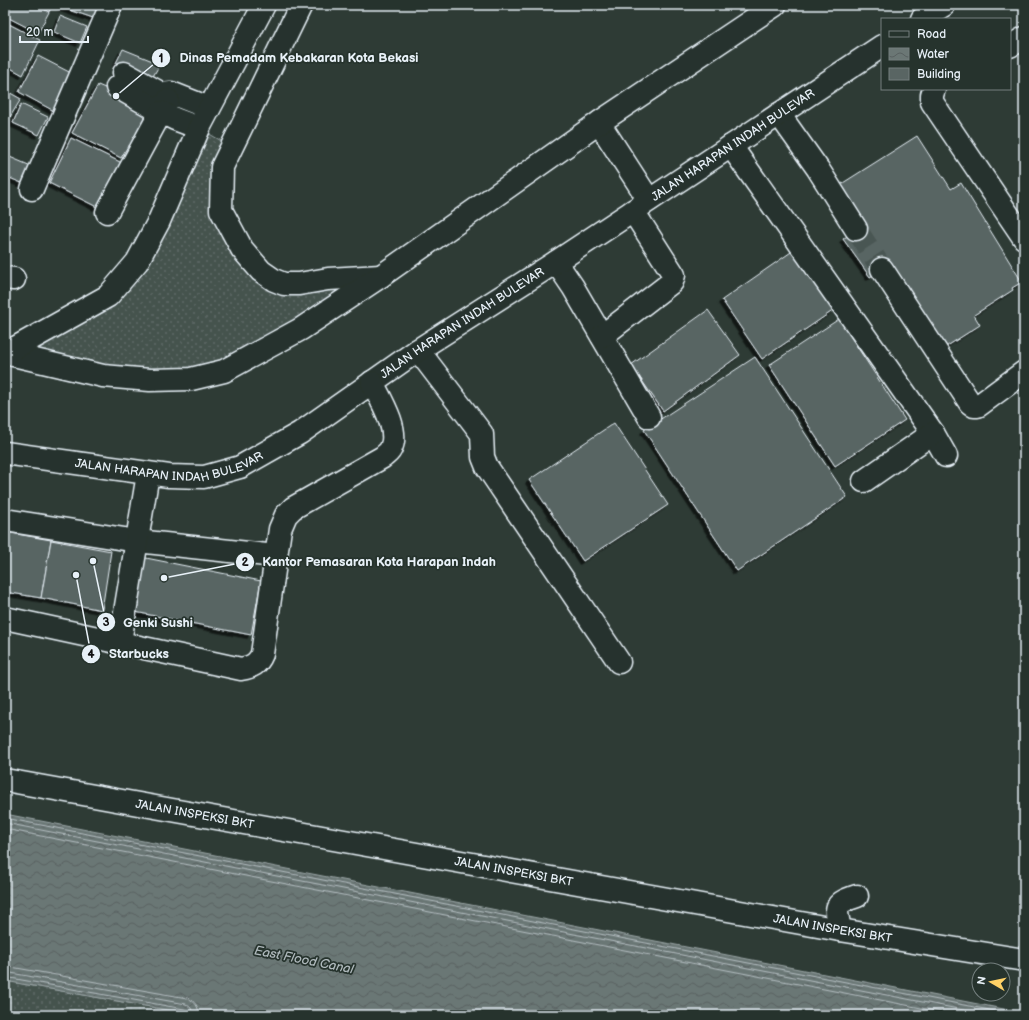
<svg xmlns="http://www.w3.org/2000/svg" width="1029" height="1020" viewBox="0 0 1029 1020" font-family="'Balsamiq Sans',sans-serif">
	<defs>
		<pattern id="grass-dots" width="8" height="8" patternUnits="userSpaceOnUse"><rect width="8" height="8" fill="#45524e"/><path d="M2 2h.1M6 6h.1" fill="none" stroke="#606b68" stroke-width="1.8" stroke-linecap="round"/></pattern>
		<pattern id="water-waves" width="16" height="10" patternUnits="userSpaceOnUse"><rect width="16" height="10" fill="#6b7775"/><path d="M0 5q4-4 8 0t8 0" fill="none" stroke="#586060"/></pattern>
		<filter id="shadow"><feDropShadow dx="-3.5" dy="3.5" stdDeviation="0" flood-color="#0009"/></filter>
	</defs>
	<rect width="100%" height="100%" fill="#2e3b35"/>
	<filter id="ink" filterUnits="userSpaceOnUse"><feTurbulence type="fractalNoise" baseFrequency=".025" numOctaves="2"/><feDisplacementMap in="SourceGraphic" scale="8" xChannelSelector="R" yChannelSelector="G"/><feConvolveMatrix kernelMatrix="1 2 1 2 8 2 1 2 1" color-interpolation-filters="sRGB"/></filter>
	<g filter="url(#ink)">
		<g fill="url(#grass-dots)" stroke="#96a2a3">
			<path d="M199,128L232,147L221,210L274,280L381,276L191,379L6,353L108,296Z"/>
			<path d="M5,981L12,982L195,1015H5Z"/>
		</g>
		<path fill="url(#water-waves)" stroke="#9da8a9" d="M5,814L1024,1013V1015H195L5,981Z"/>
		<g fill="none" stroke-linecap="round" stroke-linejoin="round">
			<g stroke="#b6c0c4" stroke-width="1">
				<path d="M5,818L1015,1015"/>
				<path d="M5,823L989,1015"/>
				<path d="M5,829L957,1015"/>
				<path d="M5,966L187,998C195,1001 199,1007 199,1015"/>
				<path d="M5,972L186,1004L191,1008L193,1015"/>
				<path d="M5,977L184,1009L188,1011V1015"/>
			</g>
		</g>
		<g fill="#596563" stroke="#e8f1f8" filter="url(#shadow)">
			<path d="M6,5H36L49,12L38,33L5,16Z"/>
			<path d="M36,5H52L49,12Z"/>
			<path d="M62,5H104L99,20L61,7Z"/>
			<path d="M60,16L87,27L80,43L54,32Z"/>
			<path d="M5,22L40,40L23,75L5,65Z"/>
			<path d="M123,49L160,64L151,80L147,111L143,119L147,124L134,149L128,146L121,158L72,133L98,85L105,88L118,66L116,63Z"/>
			<path d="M38,56L73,74L54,111L19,92Z"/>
			<path d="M5,90L21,99L10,117L5,114Z"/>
			<path d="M21,104L48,117L39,135L13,123Z"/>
			<path d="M5,114L10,117L5,127Z"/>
			<path d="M917,136L951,189L961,183L1022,282L1012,288L1013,290L974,315L980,325L941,350L885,267L870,277L843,239L860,227L835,188Z"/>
			<path d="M71,138L122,163L99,208L49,183Z"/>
			<path d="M5,155L31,166L24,184L5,176Z"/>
			<path d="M794,250L834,310L762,359L722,300Z"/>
			<path d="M708,310L740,355L663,411L631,365Z"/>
			<path d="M839,319L905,420L835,466L769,365Z"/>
			<path d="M755,357L847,497L737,571L644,430Z"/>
			<path d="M614,423L668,505L583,561L529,480Z"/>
			<path d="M5,532L51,540L41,598L5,592Z"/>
			<path d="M51,540L111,551L102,610L41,598Z"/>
			<path d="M141,557L261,581L251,635L130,611Z"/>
		</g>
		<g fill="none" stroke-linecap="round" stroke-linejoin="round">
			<path stroke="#4a5652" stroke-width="22" stroke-dasharray="22 11" stroke-linecap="butt" d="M856,229L882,269"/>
			<defs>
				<g id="minor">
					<path d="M301,5L222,167L221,210L242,249L261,271L274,280L284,284H299L328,279L381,276"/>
					<path d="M922,19L944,5"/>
					<path d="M1010,46L1024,38"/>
					<path d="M124,73L162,94L171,93L209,108"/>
					<path d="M117,87L161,112L168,100"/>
					<path d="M934,89L932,95V102L1024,238"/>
					<path d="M779,114L818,169L856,229"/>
					<path d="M600,122L603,129L649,200"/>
					<path d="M731,146L933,433L946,456"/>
					<path d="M32,189L111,5"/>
					<path d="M107,212L161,112L175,119L199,128"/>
					<path d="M556,262L573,287L649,417"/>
					<path d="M882,269L970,403L974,406H978L1024,372"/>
					<path d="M5,278L14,279"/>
					<path d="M602,336L672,282L674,275L633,211"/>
					<path d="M418,350L482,434L483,457L487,467L619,662"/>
					<path d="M5,353L103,376L150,380L191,379L224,371L301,329L381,276L600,122L775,5"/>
					<path d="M6,353L108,296L137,262L159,221L199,128L264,5"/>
					<path id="s1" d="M5,453L169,476L204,477L240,467L300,433L418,350L556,262L882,46"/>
					<path d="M864,481L933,433"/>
					<path d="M5,520L137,541L276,556"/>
					<path d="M5,618L241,669C252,667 258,664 262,654L280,529L286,515L293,508L383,457C386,454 390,452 391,448C400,430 380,398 372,382"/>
					<path d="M120,642L148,474"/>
					<path id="s2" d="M5,780L840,930L1024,960"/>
					<path d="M840,930C836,907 832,904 857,896"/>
				</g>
			</defs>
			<use href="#minor" stroke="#e8f1f8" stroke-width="25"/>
			<use href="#minor" stroke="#26332d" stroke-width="22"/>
		</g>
	</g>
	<g text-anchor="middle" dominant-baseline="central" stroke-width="3.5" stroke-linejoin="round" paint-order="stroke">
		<g font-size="12" fill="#e8f1f8" stroke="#26332d">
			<text stroke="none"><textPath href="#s1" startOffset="827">JALAN HARAPAN INDAH BULEVAR</textPath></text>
			<text stroke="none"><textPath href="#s1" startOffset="503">JALAN HARAPAN INDAH BULEVAR</textPath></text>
			<text stroke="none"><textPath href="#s1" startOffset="167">JALAN HARAPAN INDAH BULEVAR</textPath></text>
			<text stroke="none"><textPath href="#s2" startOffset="193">JALAN INSPEKSI BKT</textPath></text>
			<text stroke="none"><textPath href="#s2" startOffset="517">JALAN INSPEKSI BKT</textPath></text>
			<text stroke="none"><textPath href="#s2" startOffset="841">JALAN INSPEKSI BKT</textPath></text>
		</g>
		<g font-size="13" font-style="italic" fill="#b0babd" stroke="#26332d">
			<text transform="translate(304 960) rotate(11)">East Flood Canal</text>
		</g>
	</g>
	<path fill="none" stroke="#e8f1f8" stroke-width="1.5" d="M116 96L161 58M164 578L245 562M93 561L106 622M76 575L91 654"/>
	<g fill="#e8f1f8" stroke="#26332d" stroke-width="1.5">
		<circle cx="116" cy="96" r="4"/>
		<circle cx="164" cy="578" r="4"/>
		<circle cx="93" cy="561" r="4"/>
		<circle cx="76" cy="575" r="4"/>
		<circle cx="161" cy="58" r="10"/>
		<circle cx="245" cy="562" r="10"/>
		<circle cx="106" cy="622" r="10"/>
		<circle cx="91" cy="654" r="10"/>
	</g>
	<g font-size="12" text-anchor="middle" font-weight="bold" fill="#111">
		<text x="161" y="62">1</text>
		<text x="245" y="566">2</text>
		<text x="106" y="626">3</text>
		<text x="91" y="658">4</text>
	</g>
	<g font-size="13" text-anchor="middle" font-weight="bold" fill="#e8f1f8" stroke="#26332d" stroke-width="3.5" stroke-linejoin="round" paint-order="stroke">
		<text x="299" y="62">Dinas Pemadam Kebakaran Kota Bekasi</text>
		<text x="379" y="566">Kantor Pemasaran Kota Harapan Indah</text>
		<text x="158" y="627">Genki Sushi</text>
		<text x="139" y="658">Starbucks</text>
	</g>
	<rect width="1029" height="1020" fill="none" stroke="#26332d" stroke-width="20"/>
	<rect x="10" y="10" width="1009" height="1000" fill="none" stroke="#e8f1f8" stroke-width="1.5" filter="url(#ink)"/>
	<rect x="881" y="18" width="130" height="72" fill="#26332d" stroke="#747f7e"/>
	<rect x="889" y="31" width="20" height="6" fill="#26332d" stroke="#747f7e"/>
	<text x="917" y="38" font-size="12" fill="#e8f1f8">Road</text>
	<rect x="889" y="48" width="20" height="12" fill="url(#water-waves)" stroke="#747f7e"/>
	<text x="917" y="58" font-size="12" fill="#e8f1f8">Water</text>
	<rect x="889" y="68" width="20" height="12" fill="#596563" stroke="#747f7e"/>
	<text x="917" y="78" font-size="12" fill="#e8f1f8">Building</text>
	<g transform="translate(991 982) rotate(279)"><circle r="19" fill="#26332d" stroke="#747f7e"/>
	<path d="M0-3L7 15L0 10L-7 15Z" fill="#ffd166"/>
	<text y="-6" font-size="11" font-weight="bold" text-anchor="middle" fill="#e8f1f8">N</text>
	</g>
	<path d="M20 36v6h68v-6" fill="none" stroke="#e8f1f8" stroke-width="2"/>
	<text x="26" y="36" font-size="12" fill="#e8f1f8" stroke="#26332d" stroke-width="3" paint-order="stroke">20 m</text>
</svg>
